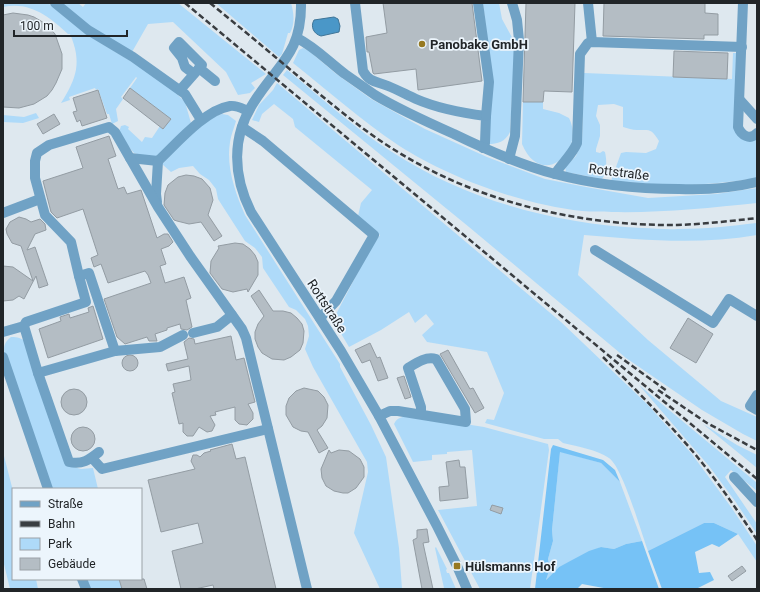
<svg xmlns="http://www.w3.org/2000/svg" width="760" height="592" viewBox="0 0 760 592" font-family="Roboto,sans-serif">
	<rect width="100%" height="100%" fill="#dee8ef"/>
	<g fill="#aedaf9">
		<path d="M3,3H48L86,34L142,68L173,90L185,102L191,123L163,152L153,158L143,156L134,153L128,146L119,132L121,126L125,125L129,127L128,129L142,142L145,137L152,138L160,126L163,129L171,119L130,88L137,78L136,77L121,97L123,99L116,109L118,121L112,124L109,114H107L98,89L96,90L95,88L69,97L70,100L61,103C77,78 82,62 70,34H68C50,17 30,1 3,7Z"/>
		<path d="M60,3H78L83,7L86,3H178L266,74L251,83L255,88L250,93L238,95L226,72L173,22L148,24L132,52L84,25Z"/>
		<path d="M216,3H291C294,13 295,24 290,33H288L282,54L279,57Z"/>
		<path d="M483,3H499L502,19L515,43L510,132C505,142 498,144 488,144L492,81Z"/>
		<path d="M303,48L309,51L335,73L371,99L425,129L487,157L545,179L586,187L648,198L716,194L757,188V203C709,208 661,213 612,212C602,211 592,212 582,211C523,205 447,177 398,145C361,120 327,90 293,63L299,50Z"/>
		<path d="M733,53H736L735,126L747,140H757V178C725,183 693,186 661,185C644,184 628,182 611,181L621,153L626,152L646,153L656,149L659,141C651,128 650,130 637,130C632,130 628,128 623,127V107L614,104L598,105L596,116L600,125V136L596,149V152L600,153L603,151L605,152C607,161 607,172 602,179L566,172L565,167L576,156L582,140L584,73L732,79Z"/>
		<path d="M287,70C322,98 355,129 392,152C466,200 555,224 642,228C654,228 666,230 678,229C705,229 731,226 757,223V235C700,245 641,240 584,235L578,275L648,340L721,401L757,417V441L743,434L702,410L626,358L469,227L283,75Z"/>
		<path d="M277,83L561,322L648,405L691,453L731,507L757,546V562L738,534L714,523H704L648,551C641,532 623,468 609,458C598,450 576,446 563,443L558,439H544L485,423L487,419L494,420L504,393L487,352L427,342L422,335L434,324L426,314L415,323L409,312L381,330L349,347L333,320L370,249L380,235L358,216L361,203L372,190L295,127L293,119L274,104L262,114L259,122L252,120L259,105L273,90Z"/>
		<path d="M523,102H543V109L559,113L569,118C586,152 541,190 522,144Z"/>
		<path d="M36,113L39,118L23,123L3,122V115L24,117Z"/>
		<path d="M222,114L228,115L236,121C234,128 231,135 230,142C226,167 235,192 245,215L340,364V367L371,425L386,457L399,548L402,589H380L354,533L368,472L367,462L313,367L305,349L309,336L308,326L305,319L296,310L289,307L263,268L262,257L255,248L245,241L218,199L216,189L209,180L200,174L193,166L179,168L171,172L162,164C178,148 200,119 222,114Z"/>
		<path d="M11,337C18,337 21,338 26,342L67,465L81,469L93,468L98,489H51L5,355C3,348 4,342 11,337Z"/>
		<path d="M639,385L757,483V491L731,470L725,477L757,524V534L735,501L709,466Z"/>
		<path d="M414,416L484,427L548,444L549,450L530,589H480L438,510L477,506L472,450L447,452V454L432,455V460L413,462L394,424C398,415 407,417 414,416Z"/>
		<path d="M703,424L737,445L757,455V468Z"/>
		<path d="M560,451L601,463L620,482L642,541L626,544L614,549L601,547L559,567L546,580L550,568L548,559L553,541L552,530Z"/>
		<path d="M3,452L13,491V579H36L38,589H10L3,560Z"/>
		<path d="M436,547L447,569L446,570L447,573H449L456,589L444,588L435,548Z"/>
		<path d="M85,579H119L122,589H89Z"/>
	</g>
	<g fill="#76c2f6">
		<path d="M553,445L603,460L615,470L620,482L601,463L560,452L552,530L553,541L548,559L550,568L546,580L559,567L589,551L601,547L614,549L626,544L642,541L659,589H609L582,584L577,589H535L551,449Z"/>
		<path d="M704,523H714L738,534L719,547L712,544L695,552L699,573L710,572L714,580L696,589H662L648,551Z"/>
	</g>
	<path fill="#4a97c8" stroke="#3e7598" d="M334,17L338,19L340,26L339,32L321,36C314,34 310,27 314,20Z"/>
	<g fill="#b4bdc4" stroke="#939ca3">
		<path d="M383,3H472L482,81L418,90L416,69L374,74L373,73L369,52H367L366,37L387,33Z"/>
		<path d="M526,3H575L572,92L544,91L543,102H523Z"/>
		<path d="M604,3H705V13L718,14V35H704V39L603,36Z"/>
		<path d="M13,13L28,15L34,17L46,24L55,34L62,54V69L56,83L52,90L47,96L34,104L19,108L3,107V15Z"/>
		<path d="M674,51L728,53L727,79L673,77Z"/>
		<path d="M130,88L171,119L163,129L123,98Z"/>
		<path d="M98,90L107,118L82,126L80,120L77,122L73,112L77,111L73,98Z"/>
		<path d="M54,114L60,124L43,134L37,124Z"/>
		<path d="M109,136L116,156L108,159L118,189L124,187L127,194L141,190L157,238L164,234H168L173,242L169,246L161,249L166,264L160,266L165,283L184,277L191,298L186,300L192,327L187,330L181,329L180,324L167,328V330L155,334L157,341H149L147,337L125,344L117,337L104,299L151,283L148,275L145,271L108,283L101,264L94,267L91,258L98,255L83,209L57,218L51,212L43,181L83,168L76,147Z"/>
		<path d="M186,175L194,176L202,179L210,188L213,200L208,215L222,236L214,241L201,222L189,224L177,221L174,220L164,205L165,193L168,185L178,177Z"/>
		<path d="M19,217L26,219L31,222L40,219L45,224L46,230L35,234L27,250L35,247L48,285L39,288L36,276L24,299L19,296L13,300L3,301V266L13,267L33,281L21,246L12,243L7,234L6,229L10,222Z"/>
		<path d="M235,243L243,244L250,249L255,255L258,262V275L248,292L247,289L233,292L222,289L210,273L211,261L219,248L218,246Z"/>
		<path d="M259,290L273,311H283L291,313L297,318L302,324L304,331L303,343L300,350L291,357L284,360L272,359L262,353L258,347L255,339V332L258,324L264,316L251,296Z"/>
		<path d="M93,306L103,339L48,358L39,329L61,321L60,317L69,314L70,318L89,312L88,308Z"/>
		<path d="M688,318L713,334L696,363L670,348Z"/>
		<path d="M231,336L236,360L244,358L255,402L248,404L253,413V419L247,425L239,424L235,420V407L215,412L216,415L210,416L215,425L212,431L207,432L199,427L193,436H187L183,432V423L179,424L172,393L175,392L173,384L191,380L189,366L168,371L166,364L188,359L184,342L189,338L194,339L195,344Z"/>
		<path d="M370,343L377,358L380,357L388,378L378,381L370,360L362,363L355,350Z"/>
		<path d="M448,350L470,389L473,388L484,408L475,413L440,354Z"/>
		<circle cx="130" cy="363" r="8"/>
		<path d="M404,376L411,397L405,399L397,378Z"/>
		<path d="M304,388L318,391L324,397L328,405L327,418L322,426L317,430L328,448L319,453L308,432L301,431L293,427L286,415V406L289,398L296,391Z"/>
		<circle cx="74" cy="402" r="13"/>
		<circle cx="83" cy="439" r="12"/>
		<path d="M232,444L236,459L245,457L276,589H214L213,585L195,589H181L172,551L203,543L198,523L161,532L148,480L195,469L191,461L193,455H197L200,457L204,453L211,451L210,450Z"/>
		<path d="M329,450L331,453L339,450L349,451L360,459L364,467V477L356,488L348,493H343L334,491L326,486L322,478L321,469Z"/>
		<path d="M459,460L460,467H465L468,498L440,501L439,487L449,486L446,462Z"/>
		<path d="M492,505L503,508L501,514L490,510Z"/>
		<path d="M427,529L429,542L423,543L433,589H422L413,540L417,538V530Z"/>
		<path d="M742,566L746,571L732,581L728,576Z"/>
		<path d="M119,579H144L147,589H122Z"/>
	</g>
	<g fill="none" stroke-linecap="round" stroke-linejoin="round">
		<g stroke="#70a2c5" stroke-width="10">
			<path d="M55,3L88,30L133,57L185,94L201,120"/>
			<path d="M301,3C302,53 278,64 254,102C231,137 233,176 251,212L341,351L379,416L437,526L457,566L467,589"/>
			<path d="M355,3L363,71C370,83 376,81 388,86C398,90 407,95 416,99C439,109 462,113 486,116L485,143L483,148"/>
			<path d="M478,3L489,82L486,116"/>
			<path d="M588,3L592,42"/>
			<path d="M743,3L738,127C741,135 750,141 757,133"/>
			<path d="M297,38C315,47 329,62 345,74C355,81 365,88 375,95C400,110 427,122 454,134C487,150 520,165 555,174C596,185 637,189 679,189C704,190 732,188 757,182"/>
			<path d="M199,68L215,81"/>
			<path d="M180,90L202,65L179,42L174,48L182,58L185,67L194,74"/>
			<path d="M740,100L757,119"/>
			<path d="M242,127L263,141L374,235L336,301L320,318"/>
			<path d="M130,158L158,161C177,143 205,110 230,106C237,105 243,109 248,111"/>
			<path d="M509,159L515,136L519,40L517,20L512,3"/>
			<path d="M555,174C562,163 572,155 577,143L580,54L588,43L592,42L742,47"/>
			<path d="M157,202L156,194L158,161"/>
			<path d="M3,213L40,199"/>
			<path d="M595,250L713,323L729,299L757,316"/>
			<path d="M24,326L26,322L86,302L79,276"/>
			<path d="M3,332L24,326L38,373L115,351L160,347L183,335"/>
			<path d="M193,333L217,327L232,315"/>
			<path d="M115,351L89,273L79,276L71,242L45,215L35,178V161L37,153L49,145L109,127L115,132L158,207L190,256L242,329L246,338L307,589"/>
			<path d="M3,357L48,489"/>
			<path d="M38,373L69,462C82,465 89,460 99,452"/>
			<path d="M757,395L750,406L757,410"/>
			<path d="M379,416L390,411H398L466,422L465,409L436,359C426,356 416,363 408,368L421,407V414"/>
			<path d="M92,458L102,469L268,429"/>
			<path d="M734,477L757,502"/>
			<path d="M82,579L86,589"/>
		</g>
		<g stroke="#393d41" stroke-width="2.5" stroke-dasharray="6 3" stroke-linecap="butt">
			<path d="M185,3L757,479"/>
			<path d="M210,3C242,29 273,55 305,82C333,105 361,129 393,149C477,202 579,226 677,225C704,224 731,221 757,218"/>
			<path d="M617,355L667,391"/>
			<path d="M603,357C630,384 656,410 681,438C710,470 734,505 757,540"/>
			<path d="M658,390L707,423L757,450"/>
		</g>
	</g>
	<g fill="#967921" stroke="#ecf5fc" stroke-width="1.5">
		<circle cx="422" cy="44" r="4"/>
		<rect x="453" y="562" width="8" height="8" rx="2"/>
	</g>
	<g text-anchor="middle" dominant-baseline="central" stroke-width="3.5" stroke-linejoin="round" paint-order="stroke">
		<g font-size="13" font-weight="bold" fill="#212528" stroke="#ecf5fc" text-anchor="start">
			<text x="430" y="44">Panobake GmbH</text>
			<text x="465" y="566">Hülsmanns Hof</text>
		</g>
		<g font-size="13" fill="#212528" stroke="#ecf5fc">
			<text transform="translate(619 172) rotate(7)">Rottstraße</text>
			<text transform="translate(327 306) rotate(57)">Rottstraße</text>
		</g>
	</g>
	<rect width="760" height="592" fill="none" stroke="#212528" stroke-width="8"/>
	<rect x="12" y="488" width="130" height="92" fill="#ecf5fc" stroke="#9ba2a7"/>
	<rect x="20" y="501" width="20" height="6" fill="#70a2c5" stroke="#9ba2a7"/>
	<text x="48" y="508" font-size="12" fill="#212528">Straße</text>
	<rect x="20" y="521" width="20" height="6" fill="#393d41" stroke="#9ba2a7"/>
	<text x="48" y="528" font-size="12" fill="#212528">Bahn</text>
	<rect x="20" y="538" width="20" height="12" fill="#aedaf9" stroke="#9ba2a7"/>
	<text x="48" y="548" font-size="12" fill="#212528">Park</text>
	<rect x="20" y="558" width="20" height="12" fill="#b4bdc4" stroke="#9ba2a7"/>
	<text x="48" y="568" font-size="12" fill="#212528">Gebäude</text>
	<path d="M14 30v6h113v-6" fill="none" stroke="#212528" stroke-width="2"/>
	<text x="20" y="30" font-size="12" fill="#212528" stroke="#ecf5fc" stroke-width="3" paint-order="stroke">100 m</text>
</svg>
